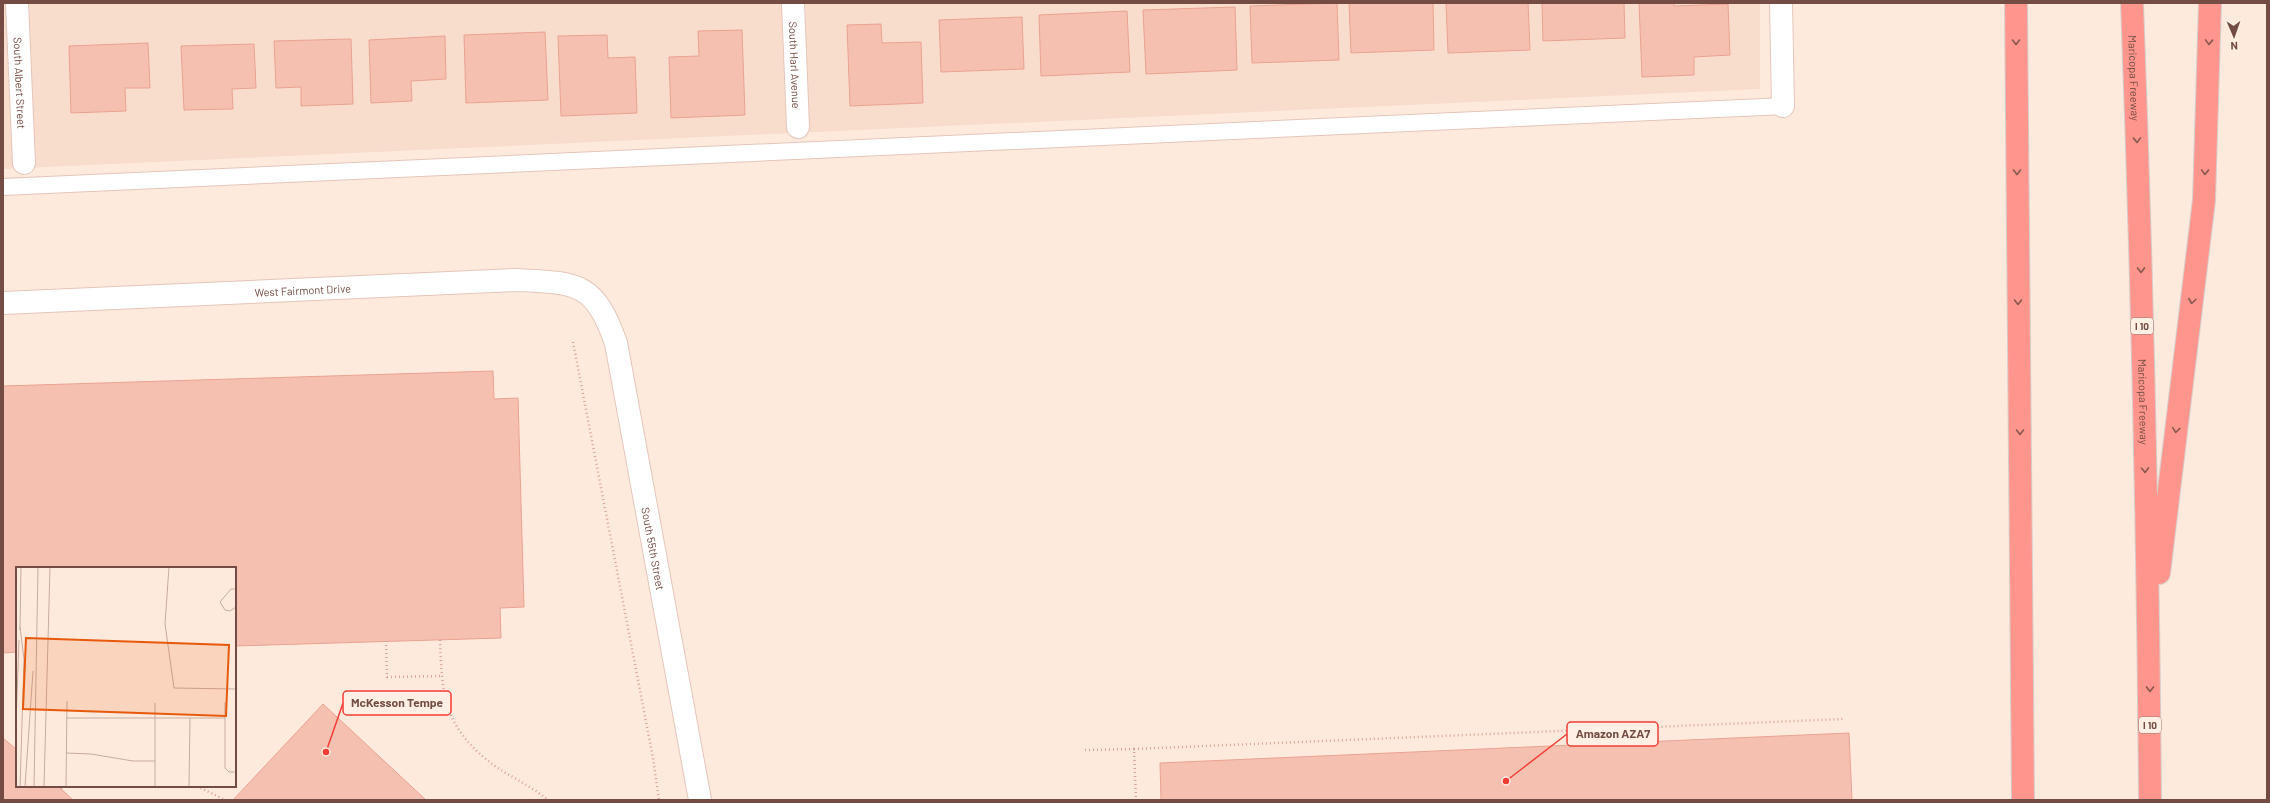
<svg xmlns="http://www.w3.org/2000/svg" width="2270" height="803" viewBox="0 0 2270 803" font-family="Barlow,sans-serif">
	<rect width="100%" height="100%" fill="#feeadc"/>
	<path fill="#f8ddcd" d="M3,3H1760V89L3,169Z"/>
	<g fill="#f6c0b1" stroke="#eaa290">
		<path d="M1337,3L1339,60L1252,63L1250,6Z"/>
		<path d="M1349,3H1433L1434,50L1351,53Z"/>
		<path d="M1446,3H1528L1530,50L1448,53Z"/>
		<path d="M1542,3H1624L1625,38L1543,41Z"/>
		<path d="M1639,3H1674V6L1728,4L1730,55L1694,57V75L1642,77Z"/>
		<path d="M1235,7L1237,70L1146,74L1143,10Z"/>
		<path d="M1127,11L1130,72L1041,76L1039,15Z"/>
		<path d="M1022,17L1024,69L941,72L939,20Z"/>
		<path d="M881,24L882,43L921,42L923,103L850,106L847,25Z"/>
		<path d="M742,30L745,115L671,118L669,57L699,56L698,31Z"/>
		<path d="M545,32L548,100L466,103L464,35Z"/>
		<path d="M607,35L608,58L635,57L637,113L561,116L558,36Z"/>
		<path d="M445,36L446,79L411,81L412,101L371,103L369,40Z"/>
		<path d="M351,39L353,104L301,106V87L276,88L274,41Z"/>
		<path d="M148,43L150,88H125L126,111L71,113L69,46Z"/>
		<path d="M254,44L256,88L232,89L233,109L184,110L181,46Z"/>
		<path d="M493,371L494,399L518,398L524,607L500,608L501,638L235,646V568H17V652L3,653V386Z"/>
		<path d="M323,704L426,800H233Z"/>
		<path d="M1849,733L1852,800H1161L1160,763Z"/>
		<path d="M3,738L17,750V786H58L73,800H3Z"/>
	</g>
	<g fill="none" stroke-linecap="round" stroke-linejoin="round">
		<defs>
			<path id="lane" d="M3,187L1783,106"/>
			<g id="street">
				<path id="s1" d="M17,3L24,163"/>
				<path id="s2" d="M793,3L798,127"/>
				<path d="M1781,3L1783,106"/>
				<path id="s3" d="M3,303L516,280C577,283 594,281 616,343L700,800"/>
			</g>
			<g id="highway">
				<path d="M2016,3L2023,800"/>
				<path id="s4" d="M2132,3C2142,269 2148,534 2150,800"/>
				<path d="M2159,573L2204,200L2210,3"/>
			</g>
		</defs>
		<use href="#lane" stroke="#e4c6bb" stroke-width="18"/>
		<use href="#street" stroke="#e4c6bb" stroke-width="24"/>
		<use href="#highway" stroke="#d8cdca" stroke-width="24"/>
		<g stroke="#daa395" stroke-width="2.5" stroke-dasharray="1 3" stroke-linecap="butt">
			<path d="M573,342L653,758L659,800"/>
			<path d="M440,640C442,692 443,724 487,760C505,775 529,784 548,800"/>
			<path d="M386,641L387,677L441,676"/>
			<path d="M1134,749L1843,719"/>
			<path d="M1085,750L1134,749L1136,800"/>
			<path d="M197,786L225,800"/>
			<path d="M61,789L66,786"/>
		</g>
		<use href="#lane" stroke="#fff" stroke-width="16"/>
		<use href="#street" stroke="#fff" stroke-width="22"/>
		<use href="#highway" stroke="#ff958c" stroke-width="22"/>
	</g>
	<defs><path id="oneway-chevron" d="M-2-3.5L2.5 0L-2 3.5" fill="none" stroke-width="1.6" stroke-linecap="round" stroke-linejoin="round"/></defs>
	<g stroke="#8a574e">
		<use href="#oneway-chevron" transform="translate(2016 42) rotate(90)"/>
		<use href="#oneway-chevron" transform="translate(2209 42) rotate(92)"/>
		<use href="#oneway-chevron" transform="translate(2137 140) rotate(88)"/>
		<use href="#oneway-chevron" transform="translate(2017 172) rotate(90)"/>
		<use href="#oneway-chevron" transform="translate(2205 172) rotate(92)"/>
		<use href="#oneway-chevron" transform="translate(2141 270) rotate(89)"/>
		<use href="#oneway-chevron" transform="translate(2192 301) rotate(97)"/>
		<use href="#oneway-chevron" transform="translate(2018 302) rotate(90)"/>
		<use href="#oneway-chevron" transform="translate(2176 430) rotate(97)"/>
		<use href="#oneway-chevron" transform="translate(2020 432) rotate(90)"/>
		<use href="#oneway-chevron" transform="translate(2145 470) rotate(89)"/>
		<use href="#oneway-chevron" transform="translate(2150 689) rotate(90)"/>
	</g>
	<g text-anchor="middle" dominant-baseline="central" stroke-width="3" stroke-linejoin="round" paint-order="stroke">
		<g fill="#ffefe4" stroke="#9e7d73" stroke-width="1">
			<rect x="2131" y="318" width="22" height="16" rx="3"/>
			<rect x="2139" y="717" width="22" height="16" rx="3"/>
		</g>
		<g font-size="10" font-weight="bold" fill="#754c43">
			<text x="2142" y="326">I 10</text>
			<text x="2150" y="725">I 10</text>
		</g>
		<g font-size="11" fill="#754c43" stroke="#ffefe4">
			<text stroke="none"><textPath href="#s2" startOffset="62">South Harl Avenue</textPath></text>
			<text stroke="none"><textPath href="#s4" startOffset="75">Maricopa Freeway</textPath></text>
			<text stroke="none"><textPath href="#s1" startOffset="80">South Albert Street</textPath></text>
			<text stroke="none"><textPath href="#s3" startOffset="300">West Fairmont Drive</textPath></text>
			<text stroke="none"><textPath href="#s4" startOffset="399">Maricopa Freeway</textPath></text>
			<text stroke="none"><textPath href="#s3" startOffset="854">South 55th Street</textPath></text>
		</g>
	</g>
	<g transform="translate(16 567)">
		<rect width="220" height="220" fill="#feeadc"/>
		<path fill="none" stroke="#c7ab9f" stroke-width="1" d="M153,0L149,57L158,121L220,122M220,22H215L204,35L209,43L214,44L220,40M4,60L8,92L4,220M4,63L5,0M209,135V201L213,205H220M51,151H209M0,157L3,73M50,186L75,187L117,194H139M9,220L17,104M18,220L22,0M28,220L34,0M50,220L51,134M139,220V136M173,220L174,151"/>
		<path fill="#e8590c" fill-opacity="0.15" stroke="#e8590c" stroke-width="2" d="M10,71L213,78L210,149L7,142Z"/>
		<rect width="220" height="220" fill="none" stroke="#754c43" stroke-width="2"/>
	</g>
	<path fill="none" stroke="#f43c35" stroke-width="1.5" d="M326 752L343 703M1506 781L1567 734"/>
	<g fill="#f43c35" stroke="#ffefe4" stroke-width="1.5">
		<circle cx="326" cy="752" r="4"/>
		<circle cx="1506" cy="781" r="4"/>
	</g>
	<g fill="#ffefe4" stroke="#f43c35" stroke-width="1.5">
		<rect x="343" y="691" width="108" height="24" rx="4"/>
		<rect x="1567" y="722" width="91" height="24" rx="4"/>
	</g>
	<g font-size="12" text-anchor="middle" font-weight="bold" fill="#754c43">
		<text x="397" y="707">McKesson Tempe</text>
		<text x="1613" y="738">Amazon AZA7</text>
	</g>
	<rect width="2270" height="803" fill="none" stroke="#754c43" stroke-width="8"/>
	<g transform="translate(2234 36) rotate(178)" stroke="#ffefe4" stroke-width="3" paint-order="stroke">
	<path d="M0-3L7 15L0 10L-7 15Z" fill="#754c43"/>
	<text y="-6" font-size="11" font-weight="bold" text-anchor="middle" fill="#754c43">N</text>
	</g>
</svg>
